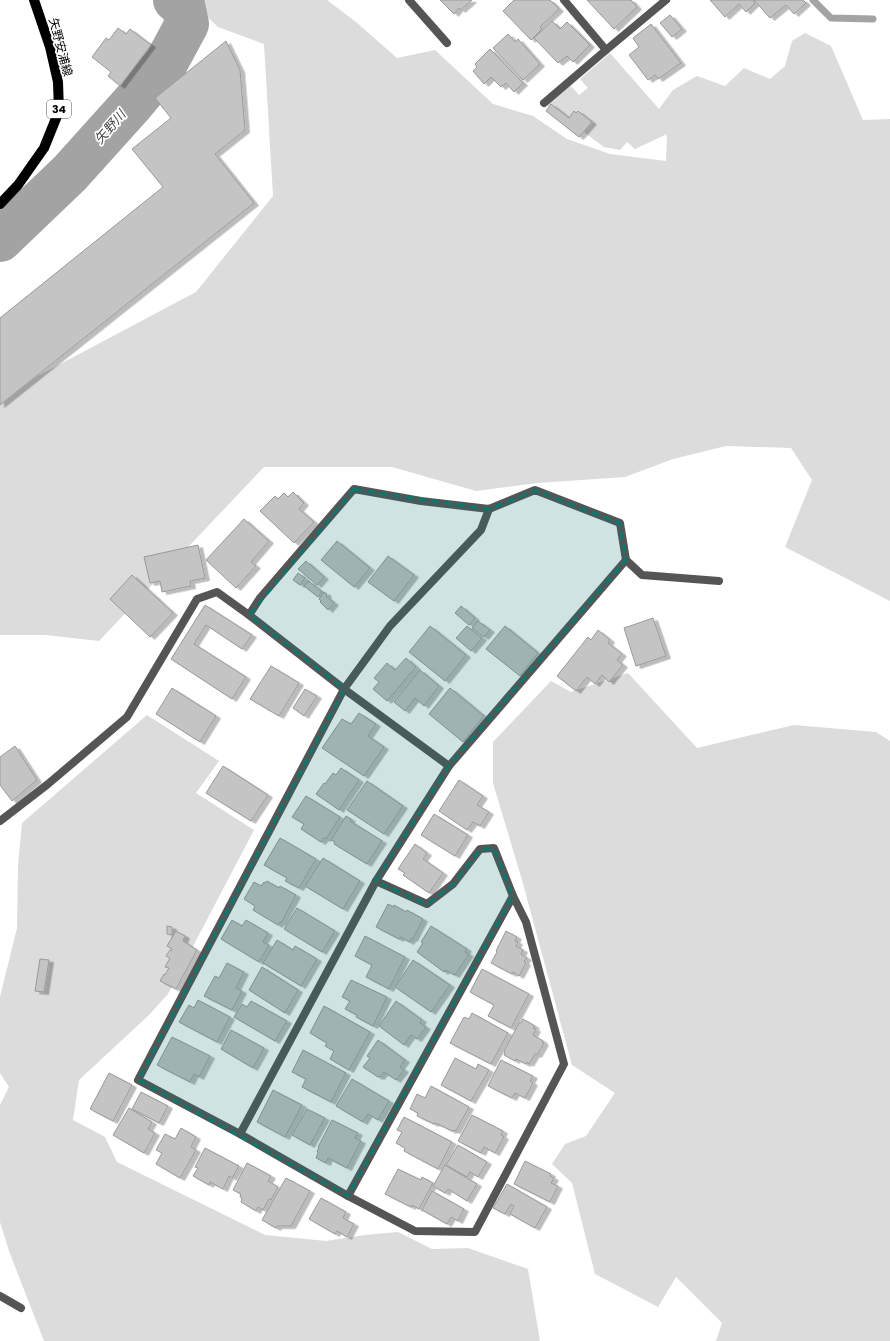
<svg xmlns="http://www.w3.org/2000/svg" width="890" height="1341" viewBox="0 0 890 1341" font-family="Poppins,'Noto Sans JP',sans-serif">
	<defs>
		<filter id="shadow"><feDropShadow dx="4.5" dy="2.5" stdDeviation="0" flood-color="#0004"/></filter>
	</defs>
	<rect width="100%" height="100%" fill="#fff"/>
	<g fill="#dcdcdc">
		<path d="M190,0H327L356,22L397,58L435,50L493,104L533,116L567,139L610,154L666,161L667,137L665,133V135L635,149L627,142L620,150L604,147L547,105L570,85L579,95L588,88L580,79L610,53L659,109L673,90L697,76L725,86L744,68L770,79L785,66L792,41L805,33L831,46L863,120L890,119V601L785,547L812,480L791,448L726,446L673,459L625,477L537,483L476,491L392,467H264L99,641L46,635H0V396L196,292L273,196L264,44L218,27Z"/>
		<path d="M628,673L697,748L794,725L876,732L890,741V1341H716L722,1323L676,1277L658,1307L595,1274L572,1183L552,1164L565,1144L586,1136L615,1093L572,1065L522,880L493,783V742L551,681L571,692Z"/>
		<path d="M147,715L219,761L196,793L254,830L168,994L149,1015L79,1080L73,1120L105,1137L117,1162L265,1235L326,1241L365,1235L398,1232L432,1249L468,1248L528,1269L540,1341H44L9,1251L0,1222V1105L9,1087L0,1073V997L17,928L18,865L22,823Z"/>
	</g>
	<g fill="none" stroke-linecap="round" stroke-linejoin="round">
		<path stroke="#a3a3a3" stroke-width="7" d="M813,0L831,18L873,19"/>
		<path stroke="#a3a3a3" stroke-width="44" d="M0,240L70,173L133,103L166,63L187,24L183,5L175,0"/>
	</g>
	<g fill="#c4c4c4" stroke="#999" filter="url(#shadow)">
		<path d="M440,0H472L461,10L459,8L454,14Z"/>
		<path d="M514,0H550L559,9L540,27L542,29L531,40L503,11Z"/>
		<path d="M587,0H631L637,7L614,29Z"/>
		<path d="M710,0H753L755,3L746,12L739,4L725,17Z"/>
		<path d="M754,0H803L806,3L794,14L786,5L770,18Z"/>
		<path d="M670,15L682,29L672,37L660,23Z"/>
		<path d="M552,21L560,29L567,22L590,45L573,62L567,56L558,63L534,38Z"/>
		<path d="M651,24L681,63L658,79L655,75L648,80L629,55L639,47L633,38Z"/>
		<path d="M118,28L126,34L130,29L151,45L120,86L108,76L111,72L92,57L106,38L109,40Z"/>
		<path d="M508,34L515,42L518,39L540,64L523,80L493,48Z"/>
		<path d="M226,41L240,70L245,130L215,154L254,203L0,405V318L163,187L132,149L171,118L155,98Z"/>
		<path d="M490,49L523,83L514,92L506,83L501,87L491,77L484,84L473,71L477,67L475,64Z"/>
		<path d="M551,104L569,118L574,111L576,113L578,111L592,122L579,137L546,111Z"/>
		<path d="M293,492L304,503L299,509L314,522L294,543L260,511L275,496L278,499L284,493L288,497Z"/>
		<path d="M244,519L269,541L251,562L256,566L236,588L206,560Z"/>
		<path d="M337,541L370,568L354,587L321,560Z"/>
		<path d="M198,545L205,578L190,581L191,586L162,592L160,581L150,583L144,557Z"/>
		<path d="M388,556L414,575L394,601L368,582Z"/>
		<path d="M306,561L324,577L317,585L298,569Z"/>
		<path d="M298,573L305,578L300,585L293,580Z"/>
		<path d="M132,575L173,613L150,637L110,599Z"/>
		<path d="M309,581L322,592L318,597L304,586Z"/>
		<path d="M324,592L327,594L326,596L334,603L328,610L320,602L321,601L319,599Z"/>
		<path d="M205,605L252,635L242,649L206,625L194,644L246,677L232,699L171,659Z"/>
		<path d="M461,606L475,618L469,625L455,613Z"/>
		<path d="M653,618L666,656L636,666L624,628Z"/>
		<path d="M478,621L490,630L484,637L472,628Z"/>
		<path d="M430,626L466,655L445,681L409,652Z"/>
		<path d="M467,626L482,638L471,651L456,638Z"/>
		<path d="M505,626L538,653L520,676L486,649Z"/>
		<path d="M598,630L610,640L608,643L622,654L617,660L623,665L609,682L602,675L595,684L587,677L576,691L557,676L588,637L591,640Z"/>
		<path d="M406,658L416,667L387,701L373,689L379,682L374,678L387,663L395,670Z"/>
		<path d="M271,666L299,683L279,716L250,699Z"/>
		<path d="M420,670L439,686L424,706L415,698L405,711L394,702Z"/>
		<path d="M172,688L216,716L200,742L156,714Z"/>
		<path d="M450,688L484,716L463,742L429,714Z"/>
		<path d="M305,689L317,696L304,716L293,708Z"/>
		<path d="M359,713L376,724L368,736L384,747L364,776L322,748L342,719L351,724Z"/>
		<path d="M15,746L37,780L12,801L0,785V757Z"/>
		<path d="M223,766L268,795L251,821L206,793Z"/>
		<path d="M341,768L359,780L339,810L316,794L324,783L325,784L333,773L336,775Z"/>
		<path d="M459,780L483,796L477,805L489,812L480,826L473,822L467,830L439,811Z"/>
		<path d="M367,781L403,806L384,834L347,810Z"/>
		<path d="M306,796L340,817L326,839L324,838L321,842L301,829L304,824L292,817Z"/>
		<path d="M434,814L468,835L455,856L421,835Z"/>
		<path d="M346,816L351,819L350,821L382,841L367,864L334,844L335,842L331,840Z"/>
		<path d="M280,838L316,859L299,888L285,881L287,878L264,865Z"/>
		<path d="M415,844L427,853L423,859L443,873L429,893L403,875L405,873L398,869Z"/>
		<path d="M323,858L360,881L343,909L305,886Z"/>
		<path d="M267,881L279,888L280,886L296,895L281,923L280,922L278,925L253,910L255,906L244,899L254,882L261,886L264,882L266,883Z"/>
		<path d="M388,904L394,907V905L406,912L407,910L423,919L413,939L412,938L409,942L401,937L399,939L376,927Z"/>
		<path d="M297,908L335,931L322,952L284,929Z"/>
		<path d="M232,920L242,926L246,920L268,933L263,942L269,945L259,962L221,939Z"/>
		<path d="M167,926L172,927V935L167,934Z"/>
		<path d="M431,926L467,949L465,952L469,954L455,975L445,970L444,972L417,952L423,943L421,942Z"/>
		<path d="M176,931L185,936L183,941L197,950L176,989L160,981L164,974L165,975L169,968L165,967L170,958L166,956L170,950L171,951L172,949L167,946Z"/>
		<path d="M506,931L517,937L515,941L518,942L516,946L523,950L521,954L527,958L524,961L526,963L519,976L513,972L512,974L491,963L497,952L496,951Z"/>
		<path d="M365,936L405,957L389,989L366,977L372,965L355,956Z"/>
		<path d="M277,940L293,950L295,946L317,959L301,986L263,963Z"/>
		<path d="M40,959L49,960L44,992L35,991Z"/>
		<path d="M413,960L450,985L431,1012L395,987Z"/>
		<path d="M227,963L244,972L236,988L242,991L232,1010L204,996L215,976L219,978Z"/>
		<path d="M262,967L298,990L285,1013L249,990Z"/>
		<path d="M482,969L529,994L511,1028L488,1016L494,1005L470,992Z"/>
		<path d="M351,980L387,997L373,1026L356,1017L357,1015L345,1009L350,1001L342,997Z"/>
		<path d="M198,1000L230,1017L217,1042L179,1022L189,1005L194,1008Z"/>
		<path d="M251,1001L287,1021L275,1041L234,1017L242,1004L247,1007Z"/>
		<path d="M396,1001L422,1020L420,1023L426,1027L417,1039L411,1035L404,1045L379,1026Z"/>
		<path d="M324,1006L370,1032L349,1070L330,1059L334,1051L325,1046L327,1043L310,1033Z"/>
		<path d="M472,1013L508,1033L491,1064L450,1043L464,1017L469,1019Z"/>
		<path d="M523,1019L535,1026L533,1028L536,1029L533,1035L543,1041L542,1042L544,1043L537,1055L535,1054L529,1064L527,1062L526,1064L516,1059L515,1061L504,1055L505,1052L504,1051L519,1023H521Z"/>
		<path d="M231,1030L264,1048L253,1068L221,1049Z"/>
		<path d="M172,1037L210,1056L199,1077L194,1074L190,1082L157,1065Z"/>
		<path d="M378,1040L405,1060L400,1067L404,1070L396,1080L384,1072L380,1077L379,1076L378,1077L363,1067L370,1058L367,1056Z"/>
		<path d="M303,1050L346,1073L331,1102L302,1087L306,1079L292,1072Z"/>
		<path d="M455,1058L476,1069L478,1064L489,1070L471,1101L441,1085Z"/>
		<path d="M501,1060L533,1076L530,1081L533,1083L525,1098L515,1093L512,1098L488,1086Z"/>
		<path d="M109,1073L132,1085L113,1121L90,1109Z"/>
		<path d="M352,1079L389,1101L378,1120L368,1114L363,1122L336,1106Z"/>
		<path d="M431,1086L469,1107L456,1131L453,1130L452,1131L440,1125L434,1123V1124L417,1116L418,1113L410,1109L417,1094L425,1098Z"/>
		<path d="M273,1090L302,1105L285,1137L257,1122Z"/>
		<path d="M141,1092L168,1106L159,1123L132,1109Z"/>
		<path d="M129,1108L152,1122L148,1129L155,1133L144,1153L113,1135Z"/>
		<path d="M307,1109L325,1118L310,1145L292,1135Z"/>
		<path d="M472,1115L503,1131L501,1135L504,1137L495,1153L484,1147L481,1153L458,1141Z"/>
		<path d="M404,1117L452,1142L438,1169L404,1151L405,1148L396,1143L402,1132L397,1130Z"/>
		<path d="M332,1120L358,1133L355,1138L361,1141L347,1168L328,1158L326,1163L316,1158L318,1153L317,1151L319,1148L318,1147Z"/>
		<path d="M181,1128L196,1137L191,1147L196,1150L180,1178L156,1164L162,1153L156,1150L165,1134L175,1139Z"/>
		<path d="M458,1145L487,1162L478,1177L470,1172L467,1177L446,1165Z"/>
		<path d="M205,1148L239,1166L232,1178L229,1176L223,1189L210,1182L209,1185L193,1176L198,1168L195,1167Z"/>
		<path d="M525,1161L551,1174L550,1176L554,1178L551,1183L558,1186L550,1202L514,1184Z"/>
		<path d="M247,1163L271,1176L268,1181L278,1187L271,1200L269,1199L263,1210L258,1207L256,1211L241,1202L242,1198L240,1197L241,1194L233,1190Z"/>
		<path d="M445,1165L477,1184L467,1201L448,1189L445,1193L433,1186Z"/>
		<path d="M398,1169L421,1180L422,1177L433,1183L419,1209L412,1205L411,1207L385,1194Z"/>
		<path d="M286,1178L310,1191L291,1226H277L276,1228L262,1220Z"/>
		<path d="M507,1184L547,1207L535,1228L510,1214L514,1206L511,1204L505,1214L493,1208Z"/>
		<path d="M432,1191L464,1209L458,1221L451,1217L447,1224L422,1210Z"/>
		<path d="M321,1198L346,1212L343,1218L354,1224L347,1237L337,1231L335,1234L309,1219Z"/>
	</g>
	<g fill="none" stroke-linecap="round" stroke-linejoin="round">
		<path stroke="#555" stroke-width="8" d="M544,103L606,50"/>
		<g stroke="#555" stroke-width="8">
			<path d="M409,0L447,43"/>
			<path d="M564,0L606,50L666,0"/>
			<path d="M626,560L642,575L719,581"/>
			<path d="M0,821L48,784L127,717L197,599L217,592L249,615L344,689L449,766"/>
			<path d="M376,881L427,904L453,884L480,849L494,848L513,896L526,922L564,1064L475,1232L415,1231L348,1196L240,1134L138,1080L344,689L390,626L481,530L489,509"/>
			<path d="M240,1134L376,881L449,766L626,560L620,523L535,490L489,509L421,501L354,489L260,598L249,615"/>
			<path d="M348,1196L513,896"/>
			<path d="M0,1296L21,1308"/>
		</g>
		<path stroke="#000" stroke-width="10" d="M0,204L18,185L44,148L59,111L58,82L50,47L34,0"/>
	</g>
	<path fill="#0f766e" fill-opacity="0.2" stroke="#0f766e" stroke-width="3" stroke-dasharray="8 5" stroke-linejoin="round" d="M354,489L489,509L535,490L620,523L626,560L449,766L376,881L427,904L453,884L480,849L494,848L513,896L348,1196L138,1080L344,689L249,615Z"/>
	<g text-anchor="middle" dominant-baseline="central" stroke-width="3.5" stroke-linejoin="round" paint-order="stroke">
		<rect fill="#fff" stroke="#4c4c4c" stroke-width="1" x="47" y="100" width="24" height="18" rx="3"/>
		<g font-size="11" font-weight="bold" fill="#000">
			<text x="59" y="109">34</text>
		</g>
		<g font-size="12" fill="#000" stroke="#fff">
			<text transform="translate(61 47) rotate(75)">矢野安浦線</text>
		</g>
		<g font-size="13" font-style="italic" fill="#444" stroke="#fff">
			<text transform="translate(110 127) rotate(-49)">矢野川</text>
		</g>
	</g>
</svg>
